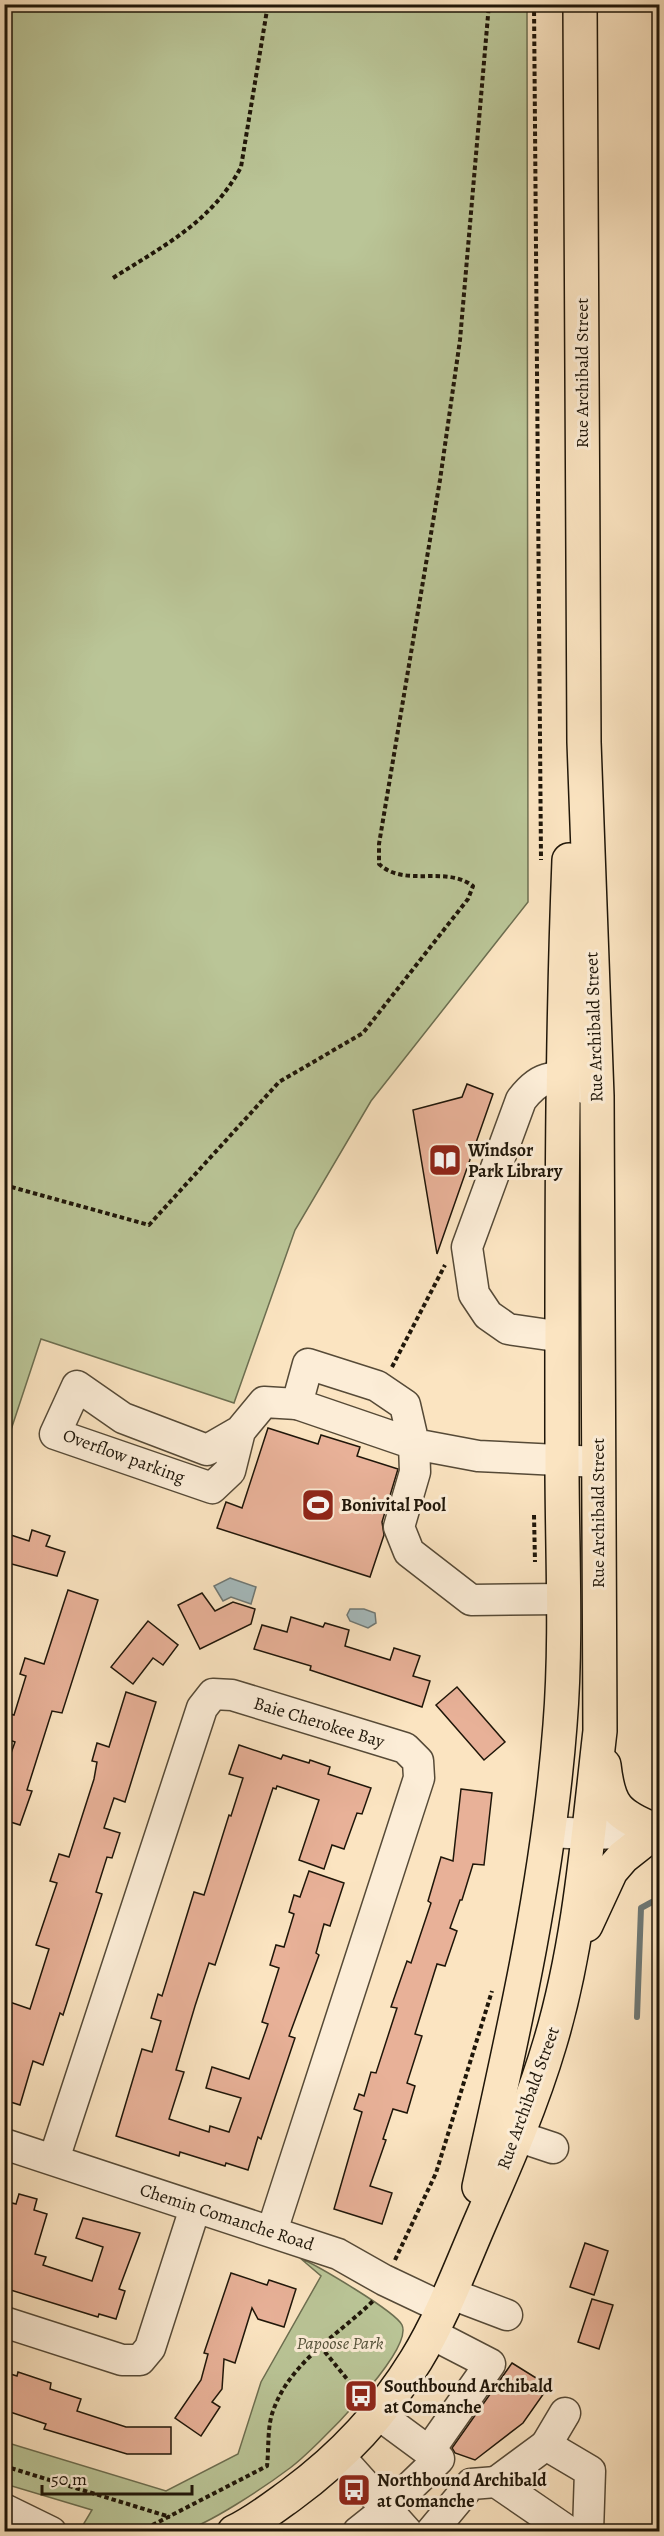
<svg xmlns="http://www.w3.org/2000/svg" width="664" height="2536" viewBox="0 0 664 2536" font-family="Alegreya,serif">
	<rect width="100%" height="100%" fill="#fbe4c1"/>
	<filter id="stains"><feTurbulence type="fractalNoise" baseFrequency=".00333" numOctaves="4"/><feColorMatrix values="0 0 0 0 .2 0 0 0 0 .09 0 0 0 0 .02 0 0 0 .5 -.17"/></filter>
	<radialGradient id="worn" r=".72"><stop offset=".6" stop-color="#630" stop-opacity="0"/><stop offset="1" stop-color="#630" stop-opacity=".3"/></radialGradient>
	<g fill="#bac597" stroke="#6c6e50" stroke-width="1.5">
		<path d="M5,4L527,5L528,902L371,1101L295,1230L234,1403L41,1339L5,1448Z"/>
		<path d="M300,2258C318,2266 395,2311 402,2325C414,2351 312,2452 290,2468C266,2486 207,2526 180,2532C164,2535 145,2532 130,2531L128,2528L120,2531H87L83,2525L92,2510L5,2484V2442L166,2491L238,2454L261,2382L321,2276Z"/>
	</g>
	<g fill="#a5bbbe" stroke="#6f7976" stroke-width="1.5">
		<path d="M230,1578L256,1587L251,1604L231,1597L223,1601L214,1586Z"/>
		<path d="M350,1609H364L375,1613L376,1623L368,1628L350,1621L347,1615Z"/>
	</g>
	<g fill="none" stroke-linecap="round" stroke-linejoin="round">
		<path stroke="#6f7976" stroke-width="6" d="M637,2017L641,1908L652,1902"/>
	</g>
	<g fill="#e8b198" stroke="#1f1609" stroke-width="1.5">
		<path d="M467,1084L493,1094L437,1254L413,1110L462,1097Z"/>
		<path d="M268,1428L318,1444L321,1435L360,1447L357,1456L398,1469L382,1522L384,1535L370,1577L217,1528L226,1502L242,1508Z"/>
		<path d="M32,1530L50,1536L46,1546L65,1552L57,1576L4,1562L8,1534L29,1541Z"/>
		<path d="M68,1590L98,1600L62,1713L52,1711L27,1790L32,1791L20,1825L4,1820V1773L15,1742L4,1738V1732L10,1714L14,1715L26,1676L20,1674L25,1658L44,1664Z"/>
		<path d="M202,1593L215,1611L233,1602L255,1609L251,1624L200,1649L178,1605Z"/>
		<path d="M291,1617L323,1627L325,1623L349,1630L345,1646L390,1660L394,1648L420,1656L413,1676L430,1681L422,1707L310,1670L311,1666L254,1649L262,1625L287,1632Z"/>
		<path d="M148,1621L178,1645L163,1665L153,1658L133,1684L111,1667Z"/>
		<path d="M457,1687L505,1742L484,1760L436,1705Z"/>
		<path d="M126,1692L156,1702L125,1802L114,1798L104,1828L120,1833L112,1858L107,1857L96,1892L102,1894L63,2015L60,2013L43,2065L33,2061L20,2105L4,2100V2047L11,2025L4,2023V2000L30,2009L49,1949L36,1945L57,1883L50,1881L59,1854L69,1857L94,1779L97,1762L92,1761L97,1743L109,1747Z"/>
		<path d="M239,1745L281,1759L283,1755L309,1763L310,1760L330,1767L328,1774L371,1788L362,1814L357,1813L344,1849L332,1845L324,1869L299,1860L319,1800L277,1786L276,1789L273,1788L215,1965L209,1963L195,2006L176,2070L184,2072L169,2119L209,2132L210,2126L229,2132L241,2098L206,2088L212,2067L249,2079L268,2024L262,2022L279,1968L270,1965L276,1945L284,1947L294,1914L289,1912L294,1895L300,1897L309,1871L344,1883L330,1926L324,1924L316,1953L319,1955L289,2036L295,2038L261,2139L258,2137L248,2170L226,2163L225,2166L180,2152L179,2156L116,2136L142,2049L152,2052L161,2021L151,2018L158,1994L162,1996L194,1892L204,1895L229,1815L231,1816L243,1778L229,1774Z"/>
		<path d="M461,1789L492,1793L484,1865L473,1864L462,1900H460L450,1928L457,1931L445,1966L437,1964L415,2034L422,2036L407,2083L415,2086L407,2113L393,2109L383,2139L386,2140L370,2186L392,2193L382,2224L334,2209L362,2112L354,2109L359,2094L364,2096L371,2072L376,2073L397,2008L391,2007L407,1961L411,1963L431,1903L428,1901L441,1857L453,1861Z"/>
		<path d="M19,2194L37,2199L34,2210L47,2214L35,2254L46,2257L43,2265L92,2281L103,2247L76,2238L83,2218L140,2233L119,2289L125,2291L116,2319L99,2314L98,2317L4,2288V2213L8,2202L16,2204Z"/>
		<path d="M585,2243L608,2251L594,2295L570,2287Z"/>
		<path d="M231,2273L267,2285L269,2280L296,2289L284,2327L258,2319L252,2308L235,2363L224,2359L222,2389L212,2402L220,2407L201,2436L175,2418L201,2380L208,2354L204,2353Z"/>
		<path d="M592,2299L613,2305L599,2349L578,2342Z"/>
		<path d="M512,2363L549,2386L523,2423L475,2460L455,2453L452,2448Z"/>
		<path d="M4,2372L17,2376L18,2372L51,2383L50,2389L81,2399L77,2411L126,2427H171V2454H127L44,2429L46,2424L4,2410Z"/>
	</g>
	<g fill="none" stroke-linecap="round" stroke-linejoin="round">
		<defs>
			<g id="minor">
				<path d="M563,1337L508,1329L488,1315L474,1294L467,1247L521,1100C541,1074 555,1073 584,1088"/>
				<path d="M240,1431L207,1450L123,1418L77,1386L55,1434L212,1488L230,1471L240,1431L264,1402L297,1404"/>
				<path d="M563,1599L471,1600L409,1552L399,1527L415,1472L414,1444L405,1405L377,1386L308,1364L297,1404L414,1444L478,1456L598,1462"/>
				<path d="M549,1832L588,1834L660,1832"/>
				<path d="M517,2136L553,2148"/>
				<path d="M4,2144L338,2254L384,2280L443,2308"/>
				<path d="M54,2159L202,1708L213,1694L232,1695L405,1748L418,1761L419,1778L272,2231"/>
				<path d="M449,2293L507,2315"/>
				<path d="M4,2322L122,2360H140L150,2348L195,2208"/>
				<path d="M565,2413L546,2445L590,2471L588,2532"/>
				<path d="M429,2451L490,2364L430,2333"/>
				<path d="M339,2456L407,2532"/>
				<path d="M496,2482L546,2445"/>
				<path d="M4,2509L51,2532"/>
				<path d="M358,2532L387,2509L439,2459L378,2414"/>
				<path d="M431,2532L471,2484L496,2482L569,2532"/>
			</g>
			<g id="major">
				<path d="M586,1925L611,1871L623,1857L656,1831C617,1813 609,1809 604,1765"/>
				<path d="M479,2187C513,2034 548,1882 560,1725C567,1638 562,1550 562,1463C562,1262 561,1061 569,860"/>
				<path d="M234,2532C255,2522 274,2507 292,2494C341,2458 384,2412 416,2360C443,2316 461,2266 482,2218C507,2161 532,2104 550,2043C580,1943 588,1834 600,1731L597,1096L584,742L580,4"/>
			</g>
		</defs>
		<use href="#minor" stroke="#564a37" stroke-width="33"/>
		<use href="#major" stroke="#1f1609" stroke-width="36"/>
		<g stroke="#1f1609" stroke-width="4" stroke-dasharray="4.5 3" stroke-linecap="butt">
			<path d="M534,4L541,860"/>
			<path d="M113,278C163,246 212,222 241,167L268,4"/>
			<path d="M4,1185L149,1225L279,1082L363,1033L468,899L473,886C445,865 405,888 379,864V844L440,480L460,340L489,4"/>
			<path d="M392,1367L445,1265"/>
			<path d="M534,1515L535,1562"/>
			<path d="M395,2260L436,2173L492,1991"/>
			<path d="M320,2346L361,2396"/>
			<path d="M4,2466L170,2517"/>
			<path d="M139,2532L267,2466C269,2449 267,2427 273,2411C290,2362 338,2335 373,2301"/>
		</g>
		<use href="#minor" stroke="#fcedd7" stroke-width="30"/>
		<use href="#major" stroke="#fbe4c1" stroke-width="33"/>
		<path stroke="#1f1609" stroke-width="4.5" stroke-dasharray="10 10" stroke-linecap="butt" d="M655,4L660,708"/>
	</g>
	<defs>
		<symbol id="library-square" viewBox="-11 -11 22 22"><rect x="-9" y="-9" width="18" height="18" rx="4" fill="#8f2418" stroke="#fcedd7"/><path d="M-6-4Q-3-5.5-.7-3.5V5Q-3 3-6 4ZM6-4Q3-5.5 .7-3.5V5Q3 3 6 4Z" fill="#fff"/></symbol>
		<symbol id="stadium-square" viewBox="-11 -11 22 22"><rect x="-9" y="-9" width="18" height="18" rx="4" fill="#8f2418" stroke="#fcedd7"/><path d="M0-5a6.5 5 0 1 0 0 10a6.5 5 0 1 0 0-10ZM-3.5-1.8h7v3.6h-7Z" fill="#fff"/></symbol>
		<symbol id="bus-square" viewBox="-11 -11 22 22"><rect x="-9" y="-9" width="18" height="18" rx="4" fill="#8f2418" stroke="#fcedd7"/><path d="M-5-6H5V4H4V6H2V4H-2V6H-4V4H-5ZM-3.5-4V0h7V-4ZM-3.5 1.2v1.5H-2V1.2ZM2 1.2v1.5H3.5V1.2Z" fill="#fff"/></symbol>
	</defs>
	<g fill-rule="evenodd">
		<use href="#library-square" x="426" y="1141" width="38" height="38"/>
		<use href="#stadium-square" x="299" y="1486" width="38" height="38"/>
		<use href="#bus-square" x="342" y="2377" width="38" height="38"/>
		<use href="#bus-square" x="335" y="2471" width="38" height="38"/>
	</g>
	<g text-anchor="middle" dominant-baseline="central" stroke-width="6" stroke-linejoin="round" paint-order="stroke">
		<g font-size="18" fill="#1f1609" stroke="#fcedd7">
			<text transform="translate(582 373) rotate(-90)">Rue Archibald Street</text>
			<text transform="translate(594 1027) rotate(-92)">Rue Archibald Street</text>
			<text transform="translate(124 1456) rotate(20)">Overflow parking</text>
			<text transform="translate(598 1513) rotate(-90)">Rue Archibald Street</text>
			<text transform="translate(319 1722) rotate(17)">Baie Cherokee Bay</text>
			<text transform="translate(528 2098) rotate(-70)">Rue Archibald Street</text>
			<text transform="translate(227 2217) rotate(18)">Chemin Comanche Road</text>
		</g>
		<g font-size="18" font-weight="bold" fill="#1f1609" stroke="#fcedd7" text-anchor="start">
			<text x="468" y="1150">Windsor<tspan x="468" dy="21">Park Library</tspan></text>
			<text x="341" y="1505">Bonivital Pool</text>
			<text x="384" y="2386">Southbound Archibald<tspan x="384" dy="21">at Comanche</tspan></text>
			<text x="377" y="2480">Northbound Archibald<tspan x="377" dy="21">at Comanche</tspan></text>
		</g>
		<g font-size="18" font-style="italic" fill="#55533b" stroke="#fcedd7">
			<text x="340" y="2343">Papoose Park</text>
		</g>
	</g>
	<rect width="664" height="2536" fill="none" stroke="#fbe4c1" stroke-width="24"/>
	<rect x="6" y="6" width="652" height="2524" fill="none" stroke="#1f1609" stroke-width="3"/>
	<rect x="12" y="12" width="640" height="2512" fill="none" stroke="#1f1609" stroke-width="1.5"/>
	<path d="M42 2485v9h150v-9" fill="none" stroke="#1f1609" stroke-width="3"/>
	<text x="51" y="2485" font-size="18" fill="#1f1609" stroke="#fcedd7" stroke-width="4.5" paint-order="stroke">50 m</text>
	<rect width="100%" height="100%" filter="url(#stains)"/>
	<rect width="100%" height="100%" fill="url(#worn)"/>
</svg>
